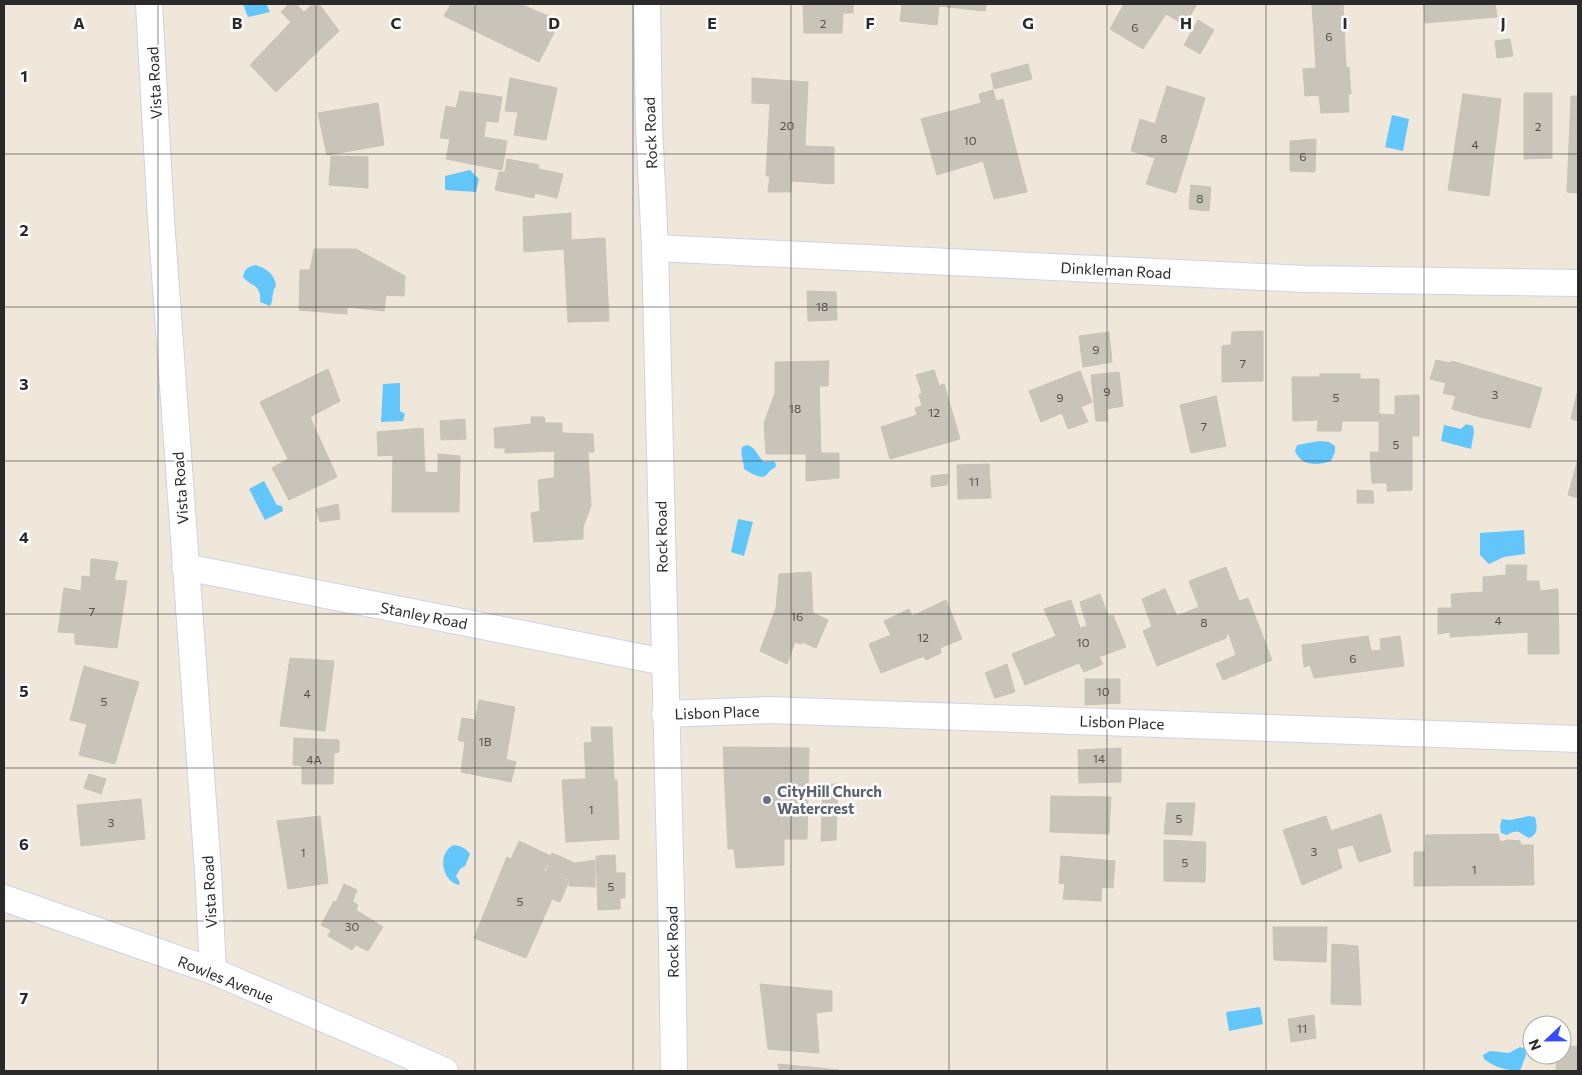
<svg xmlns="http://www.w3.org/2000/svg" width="1582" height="1075" viewBox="0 0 1582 1075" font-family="Commissioner,sans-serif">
	<rect width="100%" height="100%" fill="#eee7da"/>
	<g fill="#62c6fb">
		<path d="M243,4H266L270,12L248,17Z"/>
		<path d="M1392,115L1409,119L1403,151L1385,147Z"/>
		<path d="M470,170L479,179L476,192L445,190V176Z"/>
		<path d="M255,265C267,268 275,275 276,286C271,292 274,300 270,306L260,302C262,284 251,287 243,277C244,269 248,267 255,265Z"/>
		<path d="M400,383V411L405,414L403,421L381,422L383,384Z"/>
		<path d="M1466,424L1473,426L1474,432L1471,449L1441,441L1444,425L1461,429Z"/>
		<path d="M1320,441L1329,442L1335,446V452L1331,461C1317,466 1301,466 1295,451L1297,445Z"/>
		<path d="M747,445C757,448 757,456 764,462L774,461L776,464L775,468C769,470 769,473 765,476C759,479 749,472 744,469C744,461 740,455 742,447Z"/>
		<path d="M264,481L277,505L282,506L283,511L265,520L249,489Z"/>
		<path d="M738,519L753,522L744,556L731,552Z"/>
		<path d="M1524,530L1525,554L1504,557L1489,564L1480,555V533Z"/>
		<path d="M1529,816L1535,817C1537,825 1539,834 1529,838C1518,833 1520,828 1507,835L1501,833L1500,826L1502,819L1510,820Z"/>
		<path d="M454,845C461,846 466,848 470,854L465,866L460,869L456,876L460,883L459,885C441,881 437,852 454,845Z"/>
		<path d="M1260,1007L1263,1024L1229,1031L1226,1012Z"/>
		<path d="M1520,1047L1525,1049L1526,1055L1520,1071C1507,1070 1495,1068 1484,1059L1483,1055L1490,1051L1509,1053Z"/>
	</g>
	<g fill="#c9c4ba" stroke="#c9c3b4">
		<path d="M289,4H296L304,12L313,4H319L339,31L276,92L250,65L291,22L281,12Z"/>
		<path d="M451,4H520L560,21L539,62L444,16Z"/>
		<path d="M803,4H853V13H843L842,33H804Z"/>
		<path d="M902,4H986L985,11L939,6L937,25L900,21Z"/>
		<path d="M1124,4H1197L1185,25L1166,14L1143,49L1110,29Z"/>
		<path d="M1312,4H1343L1346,68L1349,67L1351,94H1348L1349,112L1321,113L1319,95L1305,96L1303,69L1316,68Z"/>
		<path d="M1424,4H1495L1497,17L1425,23Z"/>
		<path d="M1198,20L1214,30L1200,54L1184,45Z"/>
		<path d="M1510,39L1513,56L1497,58L1495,41Z"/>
		<path d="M1028,64L1032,79L994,89L991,74Z"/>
		<path d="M510,78L557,88L546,140L514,135L518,112L505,111Z"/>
		<path d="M752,78L808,82L805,146L834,147V184L792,181L791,192H768L770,176H766L770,104L752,103Z"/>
		<path d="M1167,86L1205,98L1176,193L1146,184L1155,158L1131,151L1140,119L1155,124Z"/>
		<path d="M993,90L996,101L1003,99L1027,192L994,199L983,161L937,175L921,119L981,103L979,94Z"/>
		<path d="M460,91L502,97L498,122L486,121L484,137L507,141L502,170L446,159L450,139L440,138L446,106L456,108Z"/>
		<path d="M1524,93H1552V158L1524,159Z"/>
		<path d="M1463,94L1501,99L1489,196L1448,190Z"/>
		<path d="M1571,96H1578V193L1567,192Z"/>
		<path d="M378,103L384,145L327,155L318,113Z"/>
		<path d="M1316,139L1315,172L1290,171V141Z"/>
		<path d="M331,156L368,157V188L329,185Z"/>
		<path d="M507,159L539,165L538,169L563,174L557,198L535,193L534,198L495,190L499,172H505Z"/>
		<path d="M1191,185L1211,187L1209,211L1189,209Z"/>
		<path d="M571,213V240L605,238L609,321L568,322L564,249L524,252L523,217Z"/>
		<path d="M314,249H356L405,276L404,296L386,295L384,311L347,307V314L299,310L300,270H310Z"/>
		<path d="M807,291L836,292L837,320L808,321Z"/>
		<path d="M1263,331V381L1222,382V346L1231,345L1232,332Z"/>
		<path d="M1109,332L1112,362L1083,367L1079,336Z"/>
		<path d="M1436,360L1451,363L1452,361L1542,388L1530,428L1480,417L1452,409L1456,396L1443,393L1446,383L1430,379Z"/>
		<path d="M829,361L828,386H819L821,453H839V478L806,481V454H766L764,423L775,393V362Z"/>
		<path d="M328,369L340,401L310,417L337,477L289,500L272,468L288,459L260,402Z"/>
		<path d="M934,370L939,386L944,384L960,439L890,459L881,427L917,415L915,408L922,406L919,395L922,393L916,375Z"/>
		<path d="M1080,371L1092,402L1081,407L1088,422L1068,429L1062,413L1041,422L1029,391Z"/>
		<path d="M1119,372L1123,406L1107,409L1108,421H1096L1091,375Z"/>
		<path d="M1320,374H1360V379H1379V421H1342L1341,431H1317L1318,420L1293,421L1292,377H1320Z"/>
		<path d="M1577,393H1578V421L1571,419Z"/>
		<path d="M1419,395V436H1412V490L1387,491V483H1372L1370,452H1379V414L1395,415V396Z"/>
		<path d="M1216,396L1226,446L1191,453L1180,405Z"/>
		<path d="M531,417H544L545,423H562V433L593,434L594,452H588L591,506L583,527V539L534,542L531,513L540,511L538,480L554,478L555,451L505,453V448H495L494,428L531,424Z"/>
		<path d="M465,419L466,439L441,440L440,421Z"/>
		<path d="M423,428L425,472L438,473V454L460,456L459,512H392L393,455L378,456L377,432Z"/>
		<path d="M1578,459V498L1568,495Z"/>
		<path d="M989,464L991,498L958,499L957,465Z"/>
		<path d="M948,474L947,485L931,487V476Z"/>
		<path d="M1357,490L1373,491L1374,503H1357Z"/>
		<path d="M338,504L340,519L320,522L316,509Z"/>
		<path d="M91,559L118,562L114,580L127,581L117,648L75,644V633L58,632L64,588L81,591L82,576L90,577Z"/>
		<path d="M1506,565H1527L1526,581H1539L1540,591L1558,589L1559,654H1528V632L1450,637V632L1438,634V608H1452L1451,594L1483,592V577L1506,575Z"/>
		<path d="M1226,567L1239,601L1248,598L1272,660L1223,680L1216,664L1236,655L1228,632L1226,638L1157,666L1143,631L1152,627L1142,599L1165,589L1177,616L1199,607L1189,581Z"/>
		<path d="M811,572L813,613L828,620L816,648L802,642L801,644L795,642L787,664L760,651L776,608L779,574Z"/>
		<path d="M1100,594L1108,616L1113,615L1126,647L1099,657L1103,664L1084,672L1079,663L1025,685L1012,654L1056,636L1044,609L1071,600L1080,628L1087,626L1080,602Z"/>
		<path d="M946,600L962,639L940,648L941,653L926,660L924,656L881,673L869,644L891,635L884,621L909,609L912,616Z"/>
		<path d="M1368,636L1371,651L1381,650L1380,639L1400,636L1404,666L1314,678L1310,665L1304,667L1302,645Z"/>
		<path d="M290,658L334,661L325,731L280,726Z"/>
		<path d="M1007,664L1015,692L995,698L985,673Z"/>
		<path d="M84,666L139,682L115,764L79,755L87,724L70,720Z"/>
		<path d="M1085,679H1120V703L1085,705Z"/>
		<path d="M479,700L515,707L506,759L516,762L511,782L461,772L465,742L458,740L462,718L475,720Z"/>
		<path d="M591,727H612L614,780H617L619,839L566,842L562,780L586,779L584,743L592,742Z"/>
		<path d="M294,738L339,740V752L334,753L333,784H302V766L293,765Z"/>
		<path d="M723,747L809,748L807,839H784V865L736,868L734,849H728Z"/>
		<path d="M1121,748V782L1079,783L1078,750Z"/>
		<path d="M89,774L106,779L101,794L84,788Z"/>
		<path d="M823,784H838L836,840L821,841Z"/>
		<path d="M1051,796L1111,797L1109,834L1050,832Z"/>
		<path d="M141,799L145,839L81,846L77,805Z"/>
		<path d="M1167,803H1195L1192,835L1164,834Z"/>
		<path d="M1381,814L1391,852L1359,862L1353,845L1337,849L1342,868L1302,885L1283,830L1326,816L1331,831Z"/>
		<path d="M320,816L328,883L288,889L277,821Z"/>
		<path d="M1498,834L1500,842L1508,840L1520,841L1521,845H1533L1534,885L1414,886V852H1425L1426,835Z"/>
		<path d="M1164,840L1206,842L1205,882L1164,881Z"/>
		<path d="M519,841L551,856L544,871L569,881L560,902L552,899L526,958L474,938L507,857L511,859Z"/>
		<path d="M552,853L575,863L595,860V887L569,886L570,880L568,879L546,872Z"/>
		<path d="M615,855L616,873H625V898H620V909L598,910L596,856Z"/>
		<path d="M1061,856L1115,861L1113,888L1102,887L1101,901L1063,899L1065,884L1059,883Z"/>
		<path d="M344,884L357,890L353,900L346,907L336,902Z"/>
		<path d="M349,899L358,905L356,910L383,927L368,951L356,945L352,950L328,936L331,930L321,925L334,901L346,907Z"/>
		<path d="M1273,927H1327L1326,962L1274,960Z"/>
		<path d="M1332,944L1358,946L1361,1005L1331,1004Z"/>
		<path d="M760,984L832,991V1011L816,1013L819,1053L768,1049Z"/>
		<path d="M1314,1015L1316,1038L1291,1042L1288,1019Z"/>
		<path d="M1578,1046V1071H1556L1557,1055H1562V1047Z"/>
		<path d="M778,1064L839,1070V1071H779Z"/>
	</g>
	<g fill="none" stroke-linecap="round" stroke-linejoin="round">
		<defs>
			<g id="street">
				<path d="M149,4L161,219L208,871L213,971"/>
				<path d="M647,4L649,126L655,248L672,938L674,1071"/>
				<path d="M655,248L1305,279L1578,283"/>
				<path d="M185,567L664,662"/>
				<path d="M665,714L768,710L1578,739"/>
				<path d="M4,898L213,971L445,1071"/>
			</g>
		</defs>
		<use href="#street" stroke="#cfd2e5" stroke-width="28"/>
		<use href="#street" stroke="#fff" stroke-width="26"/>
	</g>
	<path fill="none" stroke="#2a2a2a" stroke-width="1" stroke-opacity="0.55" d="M158,4V1071M316,4V1071M475,4V1071M633,4V1071M791,4V1071M949,4V1071M1107,4V1071M1266,4V1071M1424,4V1071M4,154H1578M4,307H1578M4,461H1578M4,614H1578M4,768H1578M4,921H1578"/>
	<circle fill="#6b7280" stroke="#fff" stroke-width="2" cx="767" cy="800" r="5"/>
	<g text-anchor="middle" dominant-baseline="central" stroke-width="5" stroke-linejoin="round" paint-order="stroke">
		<g font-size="12" fill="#52504e">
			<text x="823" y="23">2</text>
			<text x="1135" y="27">6</text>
			<text x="1329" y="36">6</text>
			<text x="787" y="125">20</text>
			<text x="1538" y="126">2</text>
			<text x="1164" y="138">8</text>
			<text x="970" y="140">10</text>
			<text x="1475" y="144">4</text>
			<text x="1303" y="156">6</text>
			<text x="1200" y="198">8</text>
			<text x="822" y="306">18</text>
			<text x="1096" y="349">9</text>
			<text x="1243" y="363">7</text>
			<text x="1107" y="391">9</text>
			<text x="1495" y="394">3</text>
			<text x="1060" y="397">9</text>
			<text x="1336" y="397">5</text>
			<text x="795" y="408">18</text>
			<text x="934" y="412">12</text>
			<text x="1204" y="426">7</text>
			<text x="1396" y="444">5</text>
			<text x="974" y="481">11</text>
			<text x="92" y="611">7</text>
			<text x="797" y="616">16</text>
			<text x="1498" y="620">4</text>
			<text x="1204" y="622">8</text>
			<text x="923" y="637">12</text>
			<text x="1083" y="642">10</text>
			<text x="1353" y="658">6</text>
			<text x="1103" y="691">10</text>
			<text x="307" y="693">4</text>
			<text x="104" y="701">5</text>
			<text x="485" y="741">1B</text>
			<text x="1099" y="758">14</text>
			<text x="314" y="759">4A</text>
			<text x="591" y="809">1</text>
			<text x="1179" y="818">5</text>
			<text x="111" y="822">3</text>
			<text x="1314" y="851">3</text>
			<text x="303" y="852">1</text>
			<text x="1185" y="862">5</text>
			<text x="1474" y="869">1</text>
			<text x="611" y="886">5</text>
			<text x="520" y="901">5</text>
			<text x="352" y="926">30</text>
			<text x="1302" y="1028">11</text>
		</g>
		<g font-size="15" fill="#2a2a2a" stroke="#fff">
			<text transform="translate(154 83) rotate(-93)">Vista Road</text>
			<text transform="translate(650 133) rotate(-92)">Rock Road</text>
			<text transform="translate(1116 270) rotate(3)">Dinkleman Road</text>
			<text transform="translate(180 488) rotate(-94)">Vista Road</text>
			<text transform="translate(661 537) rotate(-91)">Rock Road</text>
			<text transform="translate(424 615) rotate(11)">Stanley Road</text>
			<text transform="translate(717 712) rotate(-2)">Lisbon Place</text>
			<text transform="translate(1122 722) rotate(2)">Lisbon Place</text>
			<text transform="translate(209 892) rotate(-93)">Vista Road</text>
			<text transform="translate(672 942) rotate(-91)">Rock Road</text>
			<text transform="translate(226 979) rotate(22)">Rowles Avenue</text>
		</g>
		<g font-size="15" font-weight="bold" fill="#5b616d" stroke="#fff" text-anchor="start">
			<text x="777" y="791">CityHill Church<tspan x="777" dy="17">Watercrest</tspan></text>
		</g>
	</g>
	<g font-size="16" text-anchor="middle" font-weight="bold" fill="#2a2a2a" stroke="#fff" stroke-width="5" stroke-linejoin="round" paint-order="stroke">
		<text x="79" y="29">A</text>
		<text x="237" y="29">B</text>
		<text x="396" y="29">C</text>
		<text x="554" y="29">D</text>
		<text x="712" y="29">E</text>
		<text x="870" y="29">F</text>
		<text x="1028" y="29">G</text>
		<text x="1186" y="29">H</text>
		<text x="1345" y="29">I</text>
		<text x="1503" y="29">J</text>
		<text x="24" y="82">1</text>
		<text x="24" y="236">2</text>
		<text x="24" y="390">3</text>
		<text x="24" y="543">4</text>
		<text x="24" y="697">5</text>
		<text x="24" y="850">6</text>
		<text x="24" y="1004">7</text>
	</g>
	<rect width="1582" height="1075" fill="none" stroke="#2a2a2a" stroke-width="10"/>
	<g transform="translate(1547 1040) rotate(248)"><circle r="24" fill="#ffffff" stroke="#aaaaaa"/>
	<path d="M0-4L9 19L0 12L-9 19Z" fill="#364bff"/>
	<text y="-8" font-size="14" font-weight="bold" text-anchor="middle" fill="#2a2a2a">N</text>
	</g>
</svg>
